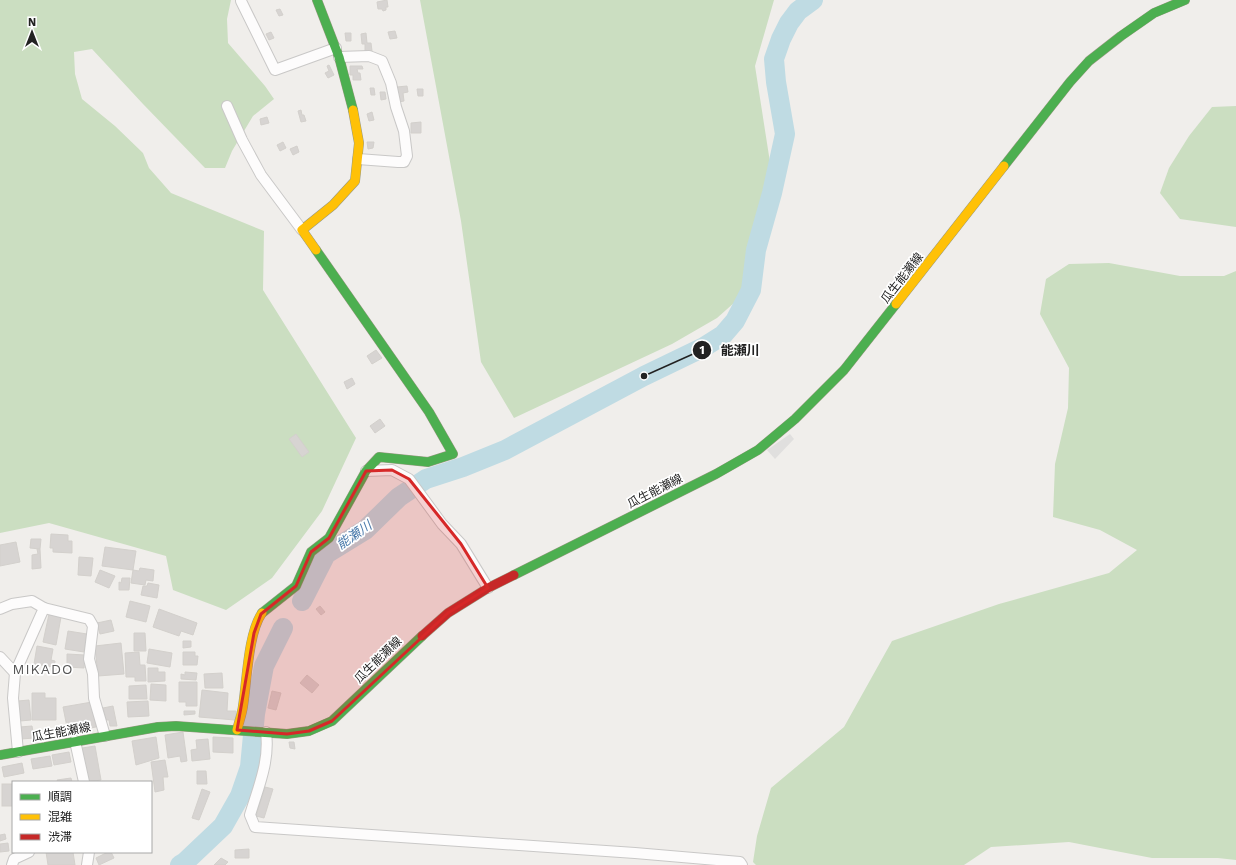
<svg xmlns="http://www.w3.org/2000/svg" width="1236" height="865" viewBox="0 0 1236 865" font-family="'Work Sans','Noto Sans JP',sans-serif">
	<rect width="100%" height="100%" fill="#f0eeeb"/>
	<g fill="#cbdec1">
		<path d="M0,0H231L227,19L228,43L265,86L274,99L253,116L232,151L225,168H205L143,104L92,49L74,52L75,74L82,99L115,126L143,153L149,168L171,193L264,231L263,290L356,438L322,511L272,578L226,610L173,590L166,556L49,523L0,533Z"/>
		<path d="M420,0H774L755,66L774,188L744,294L717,318L672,344L514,418L481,362L461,221Z"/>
		<path d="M1236,106V227L1180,219L1160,193L1169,168L1189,136L1212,107Z"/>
		<path d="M1109,263L1180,276H1224L1236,271V860L1218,858H1152L1069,842L991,847L964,865H756L753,862L757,836L771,788L844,727L892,641L999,604L1109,573L1137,550L1100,530L1053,517L1055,464L1068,408L1069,368L1040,314L1046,279L1069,264Z"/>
	</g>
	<path fill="#e0dfde" d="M790,434L794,439L775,459L767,450Z"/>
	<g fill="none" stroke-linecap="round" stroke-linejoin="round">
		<g stroke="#bfdbe3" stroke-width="20">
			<path d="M302,601L326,554L365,530L399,497L426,479L463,467L505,450L644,376L704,347L723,335L735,321L751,290L756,250L772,193L785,134L776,82L774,59L781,39L789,23L798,11L813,0"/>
			<path d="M180,865L185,862L223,826L240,796L250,767L255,714L264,666L283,628"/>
		</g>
	</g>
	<g fill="#d7d4d2" stroke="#d3d0cc">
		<path d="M387,0L388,7H386V10L383,11L382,9H378L377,2Z"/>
		<path d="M280,9L283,15L279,16L276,10Z"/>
		<path d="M395,31L397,38L390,39L388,32Z"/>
		<path d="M271,32L274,38L269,40L266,34Z"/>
		<path d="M345,33H351V41H346Z"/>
		<path d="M366,33L367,43H371L372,51H365V44H362L361,34Z"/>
		<path d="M329,65L334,75L328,78L325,73L329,71L327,66Z"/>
		<path d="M350,66H362L363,69H357L358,73H360L361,80H353V75H350Z"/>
		<path d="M407,86L408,92L403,93L404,101L399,102L397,87Z"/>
		<path d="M370,88H374L375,95H371Z"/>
		<path d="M417,89H423V96H418Z"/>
		<path d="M380,92H385L386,99L381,100Z"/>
		<path d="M301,110L302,115H304L306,121L301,122L298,111Z"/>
		<path d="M372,112L374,120L369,121L367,114Z"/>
		<path d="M267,117L269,123L261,125L260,119Z"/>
		<path d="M421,122V133H411V123Z"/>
		<path d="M283,142L286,148L280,151L277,145Z"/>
		<path d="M367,142H374L373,148L368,149Z"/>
		<path d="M297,146L299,152L293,155L290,149Z"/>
		<path d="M376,350L382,358L372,364L367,356Z"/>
		<path d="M352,378L355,384L347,389L344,382Z"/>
		<path d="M380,419L385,426L375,433L370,426Z"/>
		<path d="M296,434L309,452L302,457L289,439Z"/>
		<path d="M51,534L68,535V541H72V553L53,552V548H50Z"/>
		<path d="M31,539H41L40,549L30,548Z"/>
		<path d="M16,542L20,562L0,566V545Z"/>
		<path d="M105,547L136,551L133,570L102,566Z"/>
		<path d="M37,549H40L41,568L32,569V555L38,554Z"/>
		<path d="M79,557L93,558L91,576L78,575Z"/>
		<path d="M140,568L154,570L153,581L146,580L145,585L131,583L133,570L139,571Z"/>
		<path d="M100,570L115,576L109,588L95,582Z"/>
		<path d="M122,578H130L129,590H119V582L121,583Z"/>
		<path d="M148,583L159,585L157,598L141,595L143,586H147Z"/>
		<path d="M130,601L150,606L146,622L126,617Z"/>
		<path d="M320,606L325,612L321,615L316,609Z"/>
		<path d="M159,609L197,623L193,635L181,631L179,636L153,627Z"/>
		<path d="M49,614L61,617L56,645L43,642Z"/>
		<path d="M111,620L114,631L100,634L97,623Z"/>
		<path d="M68,631L87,634L84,652L65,649Z"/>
		<path d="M134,633H145L146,651H134Z"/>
		<path d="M183,641H191V647L183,648Z"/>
		<path d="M121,643L124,674L98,676L95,646Z"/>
		<path d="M37,646L53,649L51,660L55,661L54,667L34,664Z"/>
		<path d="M149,649L172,653L170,667L147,663Z"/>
		<path d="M139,652L140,665H145L146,681H135V677H126L125,653Z"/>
		<path d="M183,652H195V656H198L197,665H183Z"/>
		<path d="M67,654L85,655L84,668L67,667Z"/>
		<path d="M148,668H158V672H165V681L148,682Z"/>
		<path d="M185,672L197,673L196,680L181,679V674L185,675Z"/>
		<path d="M222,673L223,688H205L204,674Z"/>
		<path d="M307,675L319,685L312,693L300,683Z"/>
		<path d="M179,682H197V706H186V702H179Z"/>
		<path d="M151,684L166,685V701L150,700Z"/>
		<path d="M146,685L147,699H129V686Z"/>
		<path d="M202,690L228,693L227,711H236L235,720L199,717Z"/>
		<path d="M272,691L281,693L276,710L268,708Z"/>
		<path d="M32,693H45V698H56V720H32Z"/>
		<path d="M29,700L31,720L20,721L18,701Z"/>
		<path d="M148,701L149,716L128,717L127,702Z"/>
		<path d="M92,702L96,727L68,732L63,707Z"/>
		<path d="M113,706L117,726H110L109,720H106L103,708Z"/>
		<path d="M184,711H195V714L184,715Z"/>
		<path d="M32,726L34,738L21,739L20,727Z"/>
		<path d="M183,732L187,761L181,762L180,756L168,758L165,735Z"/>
		<path d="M156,737L159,758L136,765L132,741Z"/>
		<path d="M213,737L233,738V753L213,752Z"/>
		<path d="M208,739L210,759L192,761L191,750L197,749L196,740Z"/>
		<path d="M289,742H294L295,749L290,748Z"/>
		<path d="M95,746L101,780L88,782L82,748Z"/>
		<path d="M69,752L71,762L54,765L52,755Z"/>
		<path d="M50,756L52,766L33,769L31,759Z"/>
		<path d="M165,760L168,777H163L164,790L155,792L151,762Z"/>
		<path d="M22,763L24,773L4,777L2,767Z"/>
		<path d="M197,771H206L207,784H197Z"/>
		<path d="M71,778L72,782H58L57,780Z"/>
		<rect x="2" y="784" width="11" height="22"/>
		<path d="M265,787L273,789L264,818L256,816Z"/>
		<path d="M202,789L210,792L199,820L192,818Z"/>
		<path d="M5,834L6,839L0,841V835Z"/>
		<path d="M8,843L9,851L0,852V844Z"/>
		<path d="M249,849V858H235V850Z"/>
		<path d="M46,852H73L75,865H48Z"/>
		<path d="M108,852H111L114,858L99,865L96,858Z"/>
		<path d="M221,858L228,862L225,865H214Z"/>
	</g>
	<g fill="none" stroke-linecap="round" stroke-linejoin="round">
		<defs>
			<g id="street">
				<path d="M241,1L275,70L336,48"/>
				<path d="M339,57L369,56L382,61L391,83L396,107L404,131L407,156L404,162H398L358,159"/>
				<path d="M227,106L242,140L261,175L302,230"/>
				<path d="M366,471L392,470L409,479L442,524L461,544L488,588"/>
				<path d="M44,608L89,619L93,626L89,659L93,674L94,698L105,736"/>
				<path d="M0,609L12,604L32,601L44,608L15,673L13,698L18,752"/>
				<path d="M0,657L15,673"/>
				<path d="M266,732C270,761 258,788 250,815L255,827L635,853L740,862L742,865"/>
				<path d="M75,741L84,782"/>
				<path d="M12,865L14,859L29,852"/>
				<path d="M87,865L89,852"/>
			</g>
			<g id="fast">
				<path d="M317,0L339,57L353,110"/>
				<path d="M1004,166L1070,82L1089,61L1121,36L1154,13L1185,0"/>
				<path d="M514,575L716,474L758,450L795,419L844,370L896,304"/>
				<path d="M262,613L296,586L311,552L329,538L366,471L379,457L428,462L453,454L429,412L316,250"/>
				<path d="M0,755L158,727L176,726L287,734L309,731L332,721L422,636"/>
			</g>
			<g id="slow">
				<path d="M316,250L302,230L333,205L355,181L359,143L353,110"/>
				<path d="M896,304L1004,166"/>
				<path d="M237,730C239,722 242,714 243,706C247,681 248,633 262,613"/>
			</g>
			<path id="jam" d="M422,636L448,613L488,588L514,575"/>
		</defs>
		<use href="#street" stroke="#c9c8c7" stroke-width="12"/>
		<use href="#fast" stroke="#999a82" stroke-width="10"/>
		<use href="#slow" stroke="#999a82" stroke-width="10"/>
		<use href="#jam" stroke="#999a82" stroke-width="10"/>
		<use href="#street" stroke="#fdfcfc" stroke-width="10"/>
		<use href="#fast" stroke="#4caf50" stroke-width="9"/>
		<use href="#slow" stroke="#ffc107" stroke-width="9"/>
		<use href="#jam" stroke="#c62828" stroke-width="9"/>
	</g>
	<path fill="#d62828" fill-opacity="0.2" stroke="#d62828" stroke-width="3" stroke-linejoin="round" d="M392,470L409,479L461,544L488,588L448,613L332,721L309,731L287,734L237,730L254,633L261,614L296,586L311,552L329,538L366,471Z"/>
	<g text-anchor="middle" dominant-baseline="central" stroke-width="3.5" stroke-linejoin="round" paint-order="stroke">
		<g font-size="12" fill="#222" stroke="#fff">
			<text transform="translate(902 278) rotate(-52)">瓜生能瀬線</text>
			<text transform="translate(655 491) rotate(-27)">瓜生能瀬線</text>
			<text transform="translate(378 660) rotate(-44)">瓜生能瀬線</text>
			<text transform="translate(61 732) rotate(-10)">瓜生能瀬線</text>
		</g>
		<g font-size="13" font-style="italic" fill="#4a7aab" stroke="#fff">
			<text transform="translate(354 535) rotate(-35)">能瀬川</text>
		</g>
		<g font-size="14" letter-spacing="1" fill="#555" stroke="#fff">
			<text x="43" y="669">MIKADO</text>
		</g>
	</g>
	<path fill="none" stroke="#222" stroke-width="1.5" d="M644 376L702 350"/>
	<g fill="#222" stroke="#fff" stroke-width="1.5">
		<circle cx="644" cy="376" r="4"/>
		<circle cx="702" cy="350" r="10"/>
	</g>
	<g font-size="12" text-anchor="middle" font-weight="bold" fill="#fff">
		<text x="702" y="354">1</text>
	</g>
	<g font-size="13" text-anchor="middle" font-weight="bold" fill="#222" stroke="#fff" stroke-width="3.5" stroke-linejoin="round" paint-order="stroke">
		<text x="740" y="355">能瀬川</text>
	</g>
	<rect x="12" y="781" width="140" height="72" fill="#ffffff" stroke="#a7a7a7"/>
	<rect x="20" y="794" width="20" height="6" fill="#4caf50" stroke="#a7a7a7"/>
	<text x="48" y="801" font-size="12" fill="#222222">順調</text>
	<rect x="20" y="814" width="20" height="6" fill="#ffc107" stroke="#a7a7a7"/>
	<text x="48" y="821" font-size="12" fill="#222222">混雑</text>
	<rect x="20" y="834" width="20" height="6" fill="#c62828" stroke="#a7a7a7"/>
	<text x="48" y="841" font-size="12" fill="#222222">渋滞</text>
	<g transform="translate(32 32)" stroke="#ffffff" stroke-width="3" paint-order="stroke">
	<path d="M0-3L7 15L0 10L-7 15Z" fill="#222222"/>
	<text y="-6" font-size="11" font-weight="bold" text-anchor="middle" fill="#222222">N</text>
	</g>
</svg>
